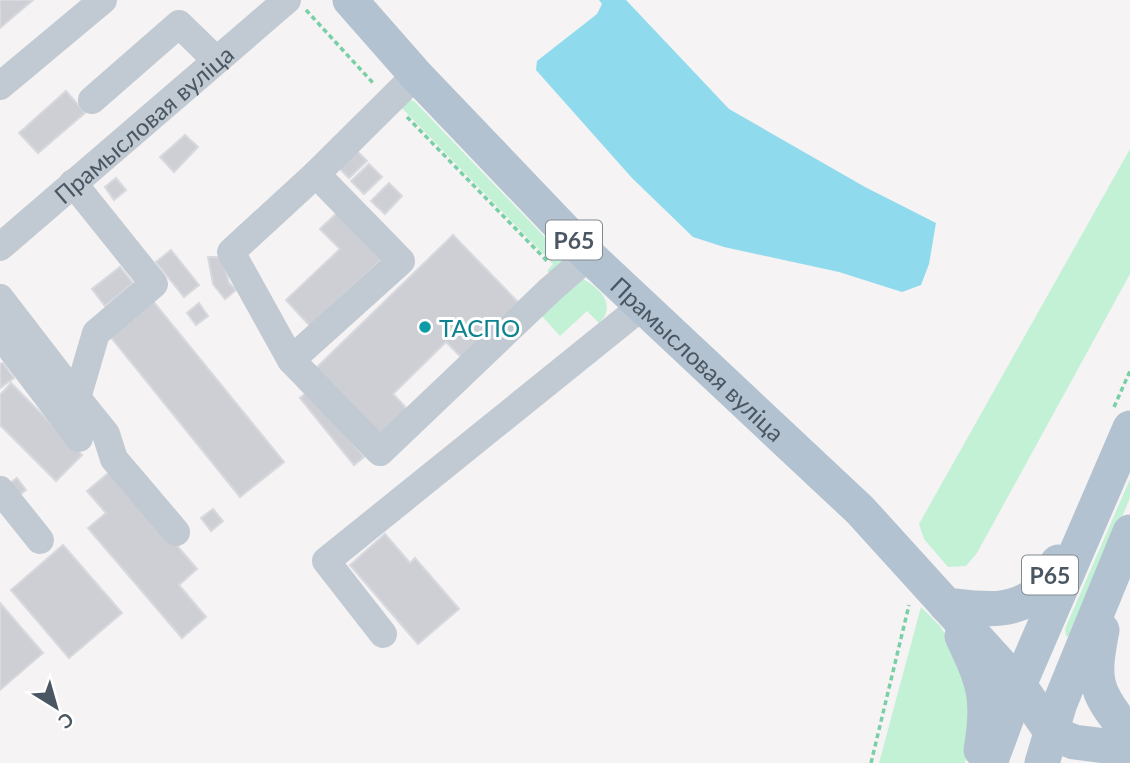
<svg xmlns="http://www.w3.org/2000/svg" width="1130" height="763" viewBox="0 0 1130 763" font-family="Lato,sans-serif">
	<rect width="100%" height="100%" fill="#f5f3f3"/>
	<g fill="#c3f1d5">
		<path d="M407,98L415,102L560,253L564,259L554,277L547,271L553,264L397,103Z"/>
		<path d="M1130,149V274L977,553L966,566L948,567L924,539L919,524Z"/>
		<path d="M583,279C601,289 617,306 599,323L587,311L560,336L541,315Z"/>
		<path d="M1130,479V498L1071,637L1066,636L1065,629Z"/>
		<path d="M921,607L939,625L954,647L963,672L972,737L965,763H879Z"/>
	</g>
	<path fill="#90daee" d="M599,0H626L729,109L865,187L936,223L929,264L921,285L902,292L839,272L724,247L693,237L632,178L536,70L537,61L597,14L602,4Z"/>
	<g fill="#cdcfd5" stroke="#d7d9de" stroke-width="2">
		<path d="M0,0H33L0,28Z"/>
		<path d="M66,91L85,113L38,153L19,133Z"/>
		<path d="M185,135L198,147L174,172L160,157Z"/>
		<path d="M354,148L367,161L349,178L336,165Z"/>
		<path d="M369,164L382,177L364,194L351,181Z"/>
		<path d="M116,178L126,190L114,200L105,187Z"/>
		<path d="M389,183L402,196L385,214L371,201Z"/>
		<path d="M338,212L382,259L310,326L286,300L340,249L320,229Z"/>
		<path d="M453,235L518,302L461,357L446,342L393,394L412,414L385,440L315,369Z"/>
		<path d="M171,250L199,285L184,297L156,262Z"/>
		<path d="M208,257H222L229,283L236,290L225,299L213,284Z"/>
		<path d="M120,267L133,283L105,306L92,289Z"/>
		<path d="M152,300L284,462L240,497L109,335Z"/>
		<path d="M199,303L208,316L196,325L187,313Z"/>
		<path d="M3,363L14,378L0,388V364Z"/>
		<path d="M11,383L82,455L56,481L0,425V395Z"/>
		<path d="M310,390L364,457L354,465L300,398Z"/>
		<path d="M112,470L197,569L179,585L206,617L182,638L88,528L106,513L87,491Z"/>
		<path d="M17,478L26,490L14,499L5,487Z"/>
		<path d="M213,509L223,521L211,531L201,518Z"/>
		<path d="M385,534L410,563L415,558L459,609L418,644L350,565Z"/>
		<path d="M63,545L122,613L69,658L11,590Z"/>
		<path d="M0,603L43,653L0,690Z"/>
	</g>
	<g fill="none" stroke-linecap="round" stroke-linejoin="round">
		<g stroke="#7ad0a6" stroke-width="3.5" stroke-dasharray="5 3.5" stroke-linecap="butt">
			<path d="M306,10L374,84"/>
			<path d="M407,117L548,262"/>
			<path d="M1114,407L1130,371"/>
			<path d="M871,763L909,605"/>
		</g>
		<g stroke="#c1cad2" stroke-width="28">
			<path d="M416,75L316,174L231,252L291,360L380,452L551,289L589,256"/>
			<path d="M0,86L103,0"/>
			<path d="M92,100L179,24L216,60"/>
			<path id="s1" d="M0,247L287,0"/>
			<path d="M0,298L77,398L96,333L154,284L73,183"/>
			<path d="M0,334L79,438"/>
			<path d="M291,360L401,261L316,174"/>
			<path d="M77,398L106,434L114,459L176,532"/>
			<path d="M0,490L40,540"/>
			<path d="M383,634L326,561L641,307"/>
		</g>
		<g stroke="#b3c2d1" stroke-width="35">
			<path id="s2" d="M350,0L416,75L589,256L860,510L1019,685L1052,733L1074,742L1130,749"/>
			<path d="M946,605C981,609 1018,616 1044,586C1049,579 1053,569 1058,562"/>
			<path d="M1102,630C1093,677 1093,690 1124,727"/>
			<path d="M962,636C984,683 990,698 981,750"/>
			<path d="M990,763L1019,685L1130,428"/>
			<path d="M1042,763L1060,703L1130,532"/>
		</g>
	</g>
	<circle fill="#0f9aa8" stroke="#fff" stroke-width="2.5" cx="425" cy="327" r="7"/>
	<g text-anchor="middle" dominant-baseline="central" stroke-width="6" stroke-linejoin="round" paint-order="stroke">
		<g fill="#fff" stroke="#808990" stroke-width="2">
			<rect x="546" y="220.5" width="56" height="39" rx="5"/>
			<rect x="1022" y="555.5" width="56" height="39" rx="5"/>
		</g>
		<g font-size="23" font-weight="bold" fill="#4a5661">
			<text x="574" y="240">Р65</text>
			<text x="1050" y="575">Р65</text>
		</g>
		<g font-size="24" fill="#4a5661" stroke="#fff">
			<text stroke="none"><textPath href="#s1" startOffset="189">Прамысловая вуліца</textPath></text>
			<text stroke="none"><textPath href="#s2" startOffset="500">Прамысловая вуліца</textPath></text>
		</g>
		<g font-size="24" fill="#0d838f" stroke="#fff" text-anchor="start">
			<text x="439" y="327">ТАСПО</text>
		</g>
	</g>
	<g transform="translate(56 707) rotate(143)" stroke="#ffffff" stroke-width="5" paint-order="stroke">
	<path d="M0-5L12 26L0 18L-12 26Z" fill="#4a5661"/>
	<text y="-10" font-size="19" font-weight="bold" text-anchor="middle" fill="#4a5661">С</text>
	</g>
</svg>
